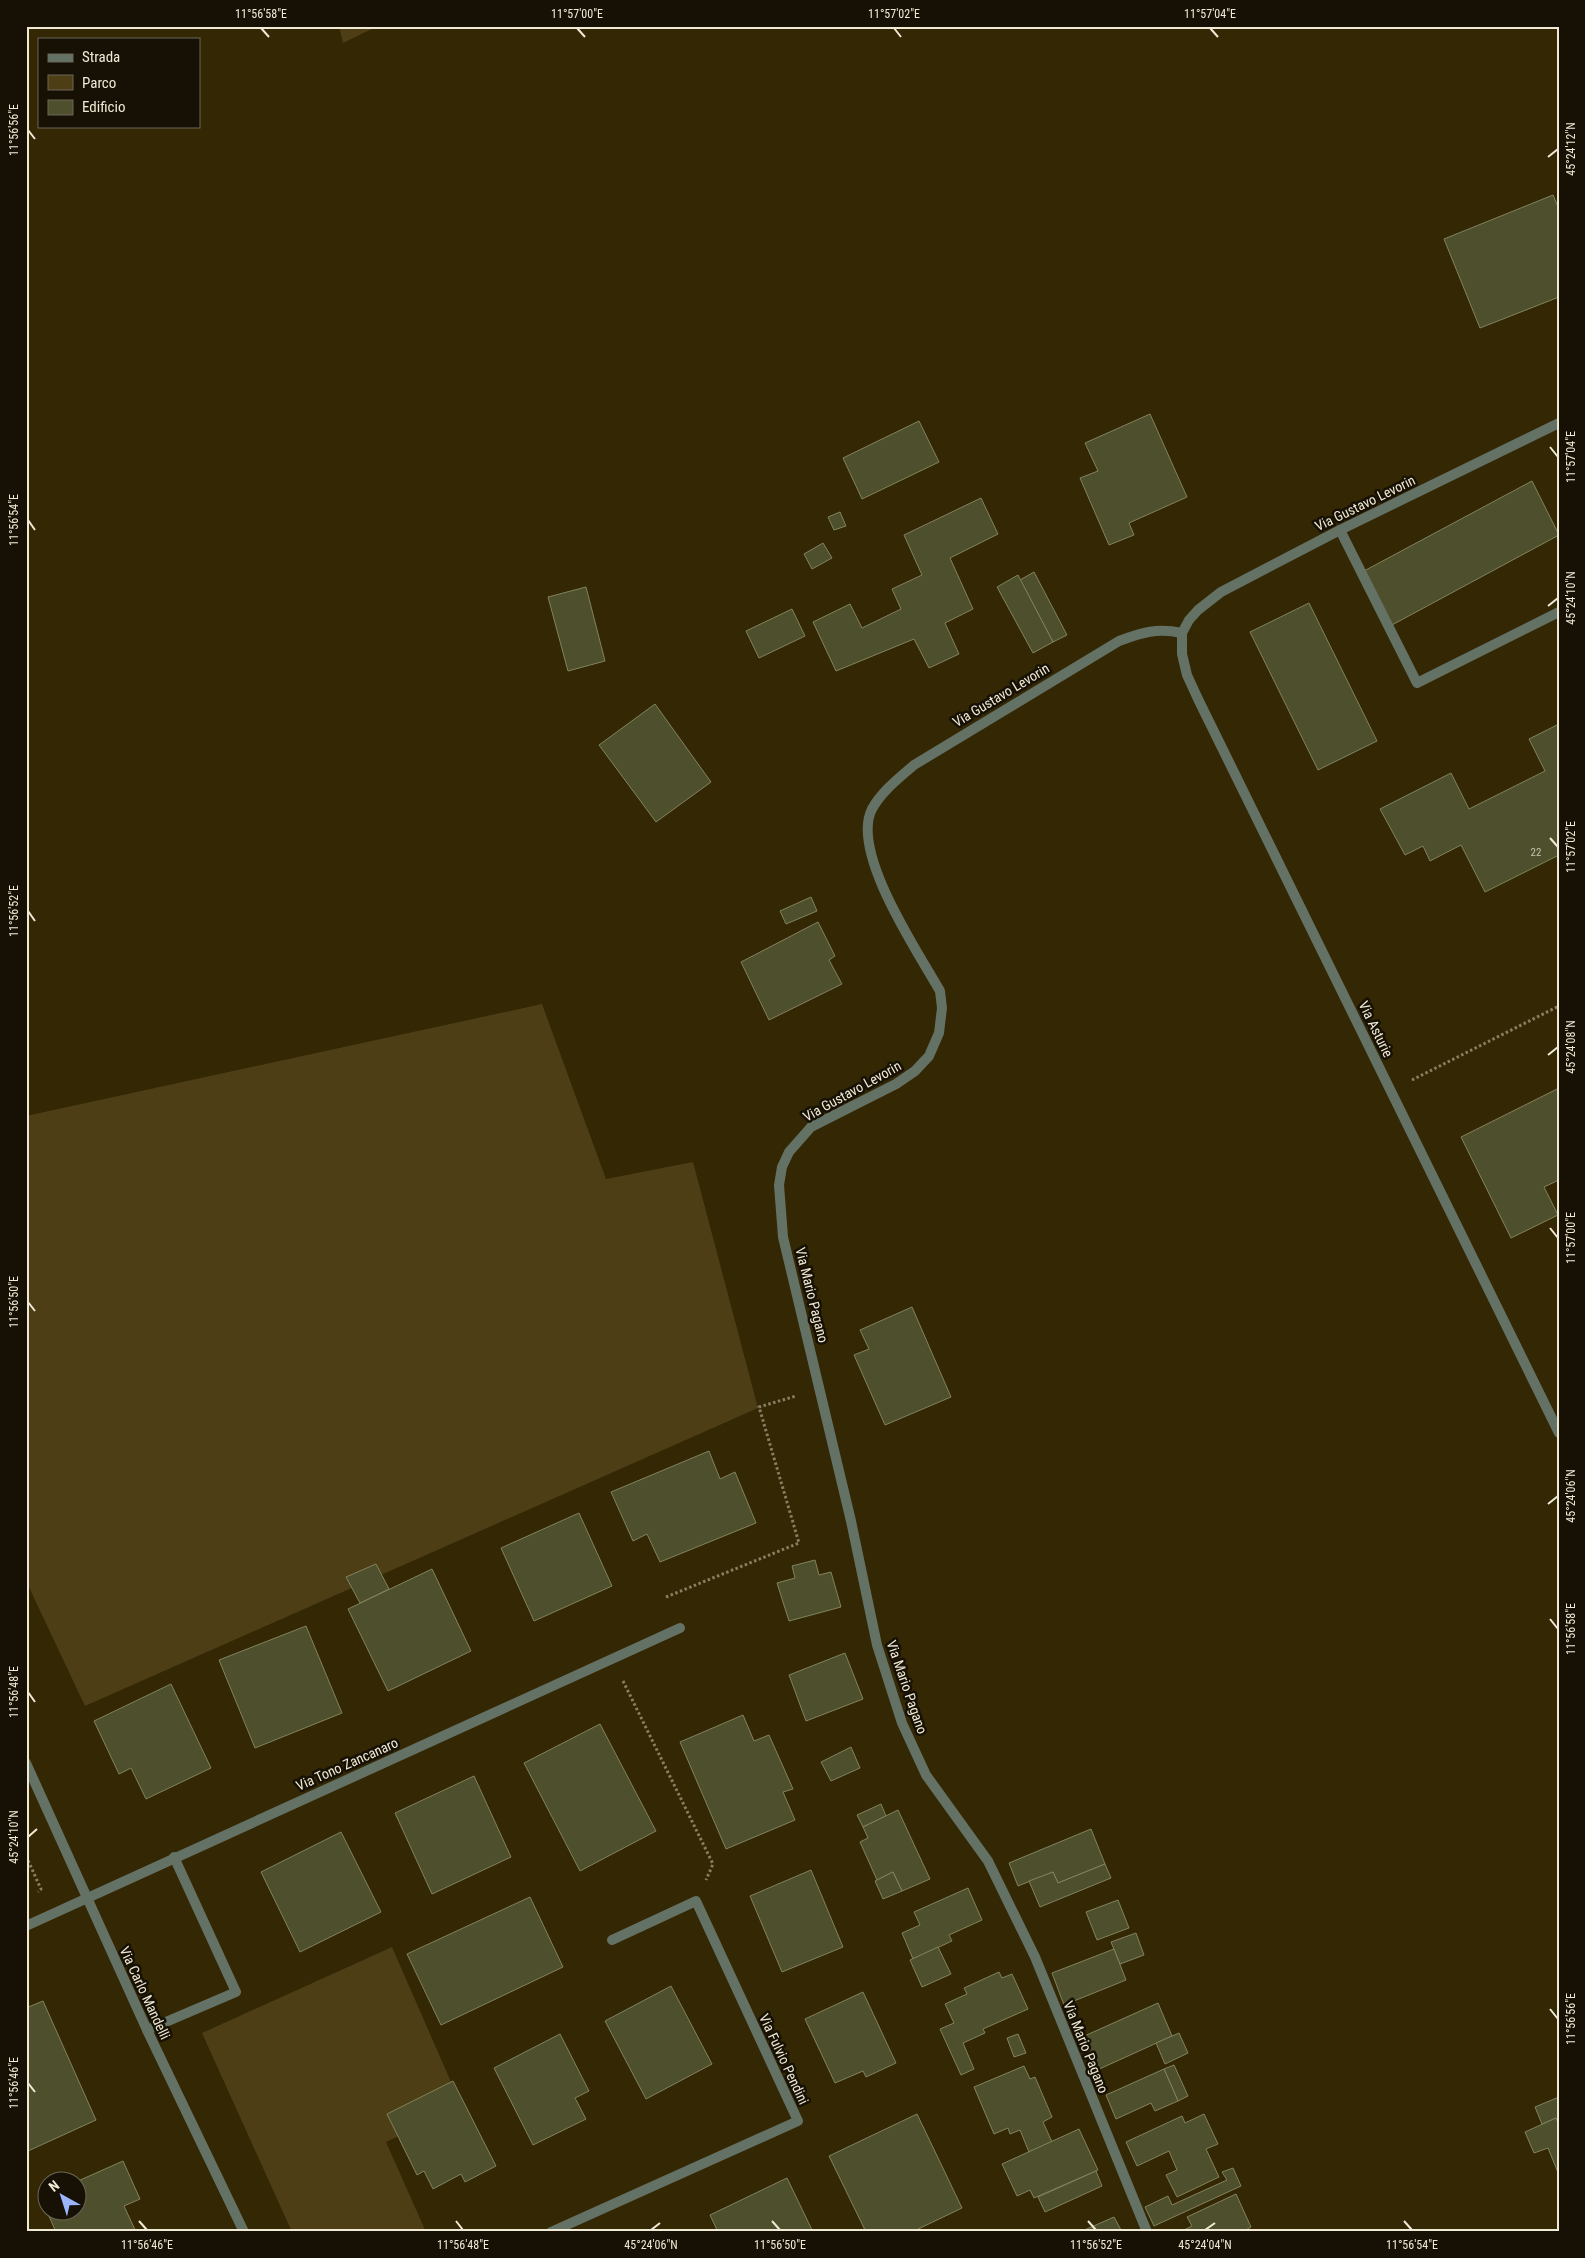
<svg xmlns="http://www.w3.org/2000/svg" width="1585" height="2258" viewBox="0 0 1585 2258" font-family="'Roboto Condensed',sans-serif">
	<rect width="100%" height="100%" fill="#332704"/>
	<g fill="#4d3e15">
		<path d="M339,26H378L343,43Z"/>
		<path d="M542,1004L606,1179L693,1162L758,1408L85,1706L26,1581V1116Z"/>
		<path d="M392,1947L462,2107L386,2142L426,2232H292L202,2033Z"/>
	</g>
	<g fill="#4e4f2c" stroke="#82835e">
		<path d="M1553,195L1559,209V297L1480,328L1444,239Z"/>
		<path d="M1150,414L1187,497L1129,523L1134,535L1109,545L1080,478L1098,471L1085,443Z"/>
		<path d="M919,421L939,462L862,499L843,458Z"/>
		<path d="M1532,481L1559,535L1392,625L1364,571Z"/>
		<path d="M981,498L998,534L950,558L973,609L945,623L959,654L929,668L914,639L836,671L813,622L850,604L862,628L901,609L892,589L922,575L904,535Z"/>
		<path d="M840,512L846,526L834,530L828,517Z"/>
		<path d="M823,543L832,558L812,569L804,554Z"/>
		<path d="M1034,572L1067,635L1053,642L1020,580Z"/>
		<path d="M1018,575L1053,642L1033,653L997,587Z"/>
		<path d="M586,587L605,661L568,671L548,597Z"/>
		<path d="M1309,603L1377,741L1318,770L1250,632Z"/>
		<path d="M792,609L805,636L759,658L746,631Z"/>
		<path d="M655,704L711,782L656,822L599,745Z"/>
		<path d="M1559,724V855L1485,892L1461,845L1430,861L1423,846L1405,855L1380,809L1451,773L1469,809L1545,771L1529,739Z"/>
		<path d="M811,897L817,911L786,924L780,911Z"/>
		<path d="M818,922L835,956L829,960L842,984L769,1020L741,962Z"/>
		<path d="M1559,1088V1180L1544,1187L1558,1215L1511,1238L1461,1137Z"/>
		<path d="M912,1307L951,1397L885,1425L854,1355L869,1349L860,1330Z"/>
		<path d="M709,1451L720,1479L735,1472L756,1523L660,1562L647,1534L633,1541L611,1492Z"/>
		<path d="M579,1513L612,1586L534,1621L501,1548Z"/>
		<path d="M815,1560L819,1575L831,1572L841,1607L789,1621L777,1583L795,1578L792,1566Z"/>
		<path d="M376,1564L389,1589L360,1603L346,1577Z"/>
		<path d="M432,1569L471,1651L388,1691L348,1609Z"/>
		<path d="M306,1626L342,1713L255,1748L219,1660Z"/>
		<path d="M845,1653L863,1699L806,1721L789,1675Z"/>
		<path d="M171,1684L211,1768L146,1799L131,1768L119,1774L94,1721Z"/>
		<path d="M743,1715L754,1741L769,1735L793,1789L783,1792L795,1820L726,1849L680,1742Z"/>
		<path d="M600,1724L656,1831L580,1871L524,1763Z"/>
		<path d="M851,1747L860,1768L831,1781L821,1762Z"/>
		<path d="M474,1776L511,1857L432,1894L395,1813Z"/>
		<path d="M881,1804L886,1816L863,1827L857,1815Z"/>
		<path d="M898,1810L930,1879L902,1891L893,1872L877,1880L860,1842L868,1838L863,1827Z"/>
		<path d="M1091,1829L1105,1864L1058,1883L1053,1872L1018,1886L1009,1863Z"/>
		<path d="M341,1832L381,1912L300,1952L261,1872Z"/>
		<path d="M1105,1864L1111,1878L1040,1907L1029,1881L1053,1872L1058,1883Z"/>
		<path d="M811,1870L843,1947L782,1972L750,1896Z"/>
		<path d="M893,1872L902,1891L883,1899L875,1881Z"/>
		<path d="M968,1888L982,1920L949,1935L952,1941L913,1959L902,1933L920,1925L914,1912Z"/>
		<path d="M530,1897L563,1967L441,2025L407,1954Z"/>
		<path d="M1118,1900L1129,1928L1097,1940L1086,1912Z"/>
		<path d="M1136,1933L1144,1955L1120,1964L1111,1942Z"/>
		<path d="M938,1947L951,1974L922,1987L910,1960Z"/>
		<path d="M1114,1949L1126,1980L1064,2005L1052,1973Z"/>
		<path d="M999,1972L1002,1978L1012,1974L1028,2009L983,2029L985,2033L963,2043L974,2069L961,2075L940,2029L954,2023L945,2004L967,1994L964,1988Z"/>
		<path d="M671,1986L712,2064L646,2099L605,2021Z"/>
		<path d="M863,1992L896,2063L866,2077L863,2071L835,2083L805,2019Z"/>
		<path d="M43,2001L96,2120L28,2151L26,2146V2008Z"/>
		<path d="M1158,2003L1172,2036L1095,2071L1080,2038Z"/>
		<path d="M1179,2033L1188,2053L1165,2064L1156,2043Z"/>
		<path d="M560,2034L589,2091L575,2098L586,2119L533,2145L494,2068Z"/>
		<path d="M1018,2034L1026,2053L1014,2057L1007,2038Z"/>
		<path d="M1174,2065L1188,2096L1178,2101L1164,2069Z"/>
		<path d="M1024,2066L1030,2079L1035,2077L1052,2117L1043,2122L1052,2142L1029,2152L1020,2130L1010,2134L1008,2128L994,2134L974,2087Z"/>
		<path d="M1164,2069L1178,2101L1155,2111L1151,2103L1116,2119L1106,2095Z"/>
		<path d="M453,2081L496,2166L465,2182L461,2174L433,2189L424,2171L417,2175L387,2114Z"/>
		<path d="M1559,2097V2125L1556,2118L1542,2124L1535,2107Z"/>
		<path d="M917,2114L962,2208L912,2232H866L829,2156Z"/>
		<path d="M1204,2114L1218,2144L1206,2149L1219,2177L1177,2197L1166,2175L1177,2170L1169,2151L1137,2166L1126,2142L1182,2116L1185,2123Z"/>
		<path d="M1556,2118L1559,2125V2175L1548,2148L1534,2153L1525,2132Z"/>
		<path d="M1079,2129L1098,2170L1034,2198L1030,2190L1017,2196L1002,2164Z"/>
		<path d="M123,2161L140,2199L124,2206L136,2232H56L41,2198L48,2195V2210H78V2181Z"/>
		<path d="M1233,2168L1241,2186L1154,2226L1145,2207L1168,2196L1172,2205L1227,2180L1222,2172Z"/>
		<path d="M1096,2171L1102,2186L1045,2212L1038,2197Z"/>
		<path d="M787,2178L813,2232H718L710,2215Z"/>
		<path d="M1236,2194L1251,2227L1242,2232H1180L1192,2226L1187,2217Z"/>
		<path d="M1114,2217L1121,2230L1117,2232H1080Z"/>
	</g>
	<g fill="none" stroke-linecap="round" stroke-linejoin="round">
		<g stroke="#887f63" stroke-width="3" stroke-dasharray="2.5 2.5" stroke-linecap="butt">
			<path d="M1412,1080L1559,1006"/>
			<path d="M666,1597L799,1543L759,1407L796,1396"/>
			<path d="M623,1681L713,1864L706,1880"/>
			<path d="M26,1856L41,1889L38,1892"/>
		</g>
		<g stroke="#647165" stroke-width="10">
			<path d="M1340,530L1417,683L1559,612"/>
			<path d="M147,2030L236,1992L174,1857"/>
		</g>
		<g stroke="#647165" stroke-width="10">
			<path d="M1559,423L1340,530L1221,592L1198,610L1189,620L1182,633V654L1187,675L1198,699L1559,1433"/>
			<path d="M26,1763L147,2030L244,2232"/>
			<path d="M26,1926L680,1628"/>
			<path d="M551,2232L798,2121L696,1901L612,1940"/>
			<path d="M1147,2232L1035,1957L988,1861L926,1775L902,1723L877,1645L851,1521L783,1237L779,1185L782,1167L789,1152L811,1127L896,1084L915,1071L929,1056L939,1033L942,1008L940,991C918,952 850,852 872,809C882,791 899,778 914,765L1119,641C1143,632 1157,628 1182,633"/>
		</g>
	</g>
	<path fill="none" stroke="#f0e9d6" stroke-width="2" d="M261,28L269,37M577,28L585,37M894,28L901,37M1210,28L1218,37M28,130L35,139M1548,157L1558,149M1550,447L1558,457M28,520L35,530M1548,606L1558,598M1550,838L1558,847M28,911L35,921M1548,1055L1558,1047M1550,1228L1558,1238M28,1302L35,1311M1548,1504L1558,1496M1550,1619L1558,1629M28,1692L35,1702M28,1837L37,1829M1550,2009L1558,2019M28,2083L35,2092M139,2221L147,2230M456,2221L463,2230M772,2221L780,2230M1088,2221L1096,2230M1404,2221L1412,2230M651,2230L660,2223M1205,2230L1215,2223"/>
	<g text-anchor="middle" dominant-baseline="central" stroke-width="5" stroke-linejoin="round" paint-order="stroke">
		<g font-size="11" fill="#c8c2ac">
			<text x="1536" y="852">22</text>
		</g>
		<g font-size="14" fill="#f0e9d6" stroke="#161104">
			<text transform="translate(1365 503) rotate(-26)">Via Gustavo Levorin</text>
			<text transform="translate(1001 695) rotate(-31)">Via Gustavo Levorin</text>
			<text transform="translate(1376 1029) rotate(64)">Via Asturie</text>
			<text transform="translate(852 1091) rotate(-29)">Via Gustavo Levorin</text>
			<text transform="translate(812 1295) rotate(76)">Via Mario Pagano</text>
			<text transform="translate(907 1687) rotate(71)">Via Mario Pagano</text>
			<text transform="translate(347 1764) rotate(-24)">Via Tono Zancanaro</text>
			<text transform="translate(145 1993) rotate(65)">Via Carlo Mandelli</text>
			<text transform="translate(1086 2047) rotate(68)">Via Mario Pagano</text>
			<text transform="translate(784 2059) rotate(65)">Via Fulvio Pendini</text>
		</g>
	</g>
	<rect width="1585" height="2258" fill="none" stroke="#161104" stroke-width="55"/>
	<rect x="38" y="38" width="162" height="90" fill="#161104" stroke="#6d6758"/>
	<rect x="48" y="54" width="25" height="8" fill="#647165" stroke="#6d6758"/>
	<text x="82" y="62" font-size="15" fill="#f0e9d6">Strada</text>
	<rect x="48" y="75" width="25" height="15" fill="#4d3e15" stroke="#6d6758"/>
	<text x="82" y="88" font-size="15" fill="#f0e9d6">Parco</text>
	<rect x="48" y="100" width="25" height="15" fill="#4e4f2c" stroke="#6d6758"/>
	<text x="82" y="112" font-size="15" fill="#f0e9d6">Edificio</text>
	<g transform="translate(62 2196) rotate(321)"><circle r="24" fill="#161104" stroke="#6d6758"/>
	<path d="M0-4L9 19L0 12L-9 19Z" fill="#9bb5fd"/>
	<text y="-8" font-size="14" font-weight="bold" text-anchor="middle" fill="#f0e9d6">N</text>
	</g>
	<rect x="28" y="28" width="1530" height="2202" fill="none" stroke="#f0e9d6" stroke-width="2"/>
	<g font-size="12" text-anchor="middle" fill="#f0e9d6">
		<text x="261" y="18">11°56'58"E</text>
		<text x="577" y="18">11°57'00"E</text>
		<text x="894" y="18">11°57'02"E</text>
		<text x="1210" y="18">11°57'04"E</text>
		<text transform="translate(14 130) rotate(-90)" y="4">11°56'56"E</text>
		<text transform="translate(1571 149) rotate(-90)" y="4">45°24'12"N</text>
		<text transform="translate(1571 457) rotate(-90)" y="4">11°57'04"E</text>
		<text transform="translate(14 520) rotate(-90)" y="4">11°56'54"E</text>
		<text transform="translate(1571 598) rotate(-90)" y="4">45°24'10"N</text>
		<text transform="translate(1571 847) rotate(-90)" y="4">11°57'02"E</text>
		<text transform="translate(14 911) rotate(-90)" y="4">11°56'52"E</text>
		<text transform="translate(1571 1047) rotate(-90)" y="4">45°24'08"N</text>
		<text transform="translate(1571 1238) rotate(-90)" y="4">11°57'00"E</text>
		<text transform="translate(14 1302) rotate(-90)" y="4">11°56'50"E</text>
		<text transform="translate(1571 1496) rotate(-90)" y="4">45°24'06"N</text>
		<text transform="translate(1571 1629) rotate(-90)" y="4">11°56'58"E</text>
		<text transform="translate(14 1692) rotate(-90)" y="4">11°56'48"E</text>
		<text transform="translate(14 1837) rotate(-90)" y="4">45°24'10"N</text>
		<text transform="translate(1571 2019) rotate(-90)" y="4">11°56'56"E</text>
		<text transform="translate(14 2083) rotate(-90)" y="4">11°56'46"E</text>
		<text x="147" y="2249">11°56'46"E</text>
		<text x="463" y="2249">11°56'48"E</text>
		<text x="651" y="2249">45°24'06"N</text>
		<text x="780" y="2249">11°56'50"E</text>
		<text x="1096" y="2249">11°56'52"E</text>
		<text x="1205" y="2249">45°24'04"N</text>
		<text x="1412" y="2249">11°56'54"E</text>
	</g>
</svg>
